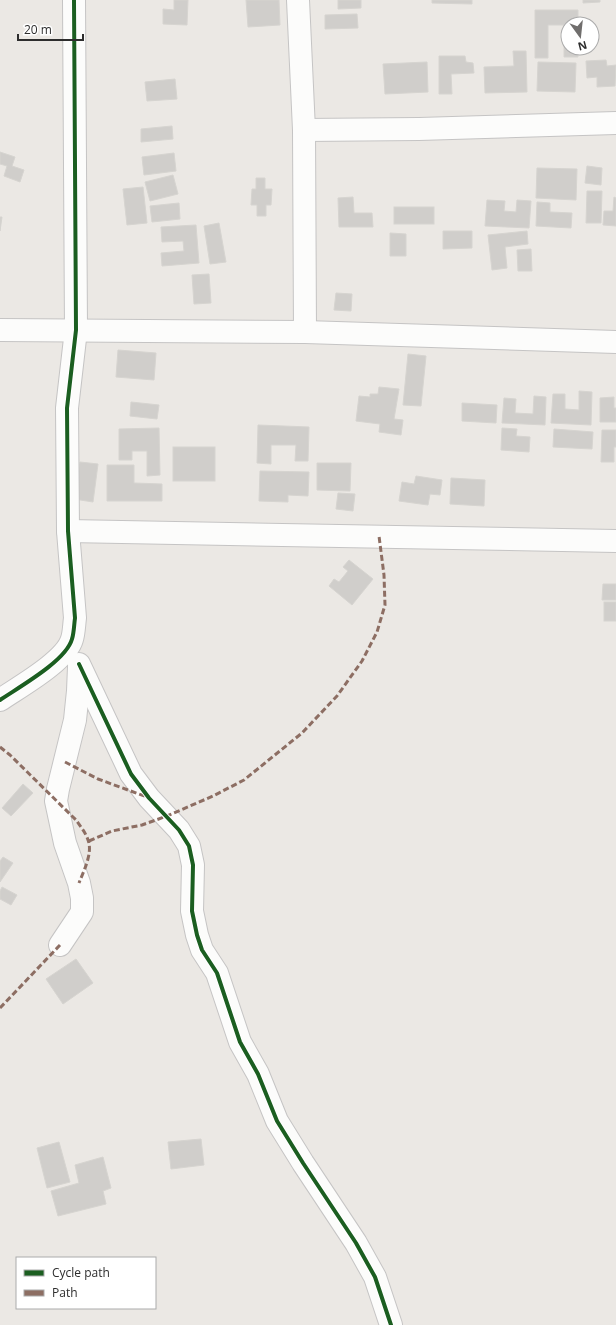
<svg xmlns="http://www.w3.org/2000/svg" width="616" height="1325" viewBox="0 0 616 1325" font-family="'Open Sans',sans-serif">
	<rect width="100%" height="100%" fill="#ebe8e4"/>
	<g fill="#d0cecb" stroke="#d6d4d0">
		<path d="M174,0H188L187,25L163,24V9L174,10Z"/>
		<path d="M246,0H279L280,25L248,27Z"/>
		<path d="M338,0H361V8L338,9Z"/>
		<path d="M432,0H472V4L432,3Z"/>
		<path d="M583,0H600V2L583,3Z"/>
		<path d="M535,10H578V24H568V48H578V57H564V25H548V58H535Z"/>
		<path d="M357,14L358,28L325,29V15Z"/>
		<path d="M513,51H526L527,92L485,93L484,67L514,66Z"/>
		<path d="M439,56H465L466,62L473,63L474,73L451,74L452,94H439Z"/>
		<path d="M606,60L607,66L616,65L615,86L597,87V77L587,78L586,61Z"/>
		<path d="M427,62L428,92L385,94L383,64Z"/>
		<path d="M538,62L576,63L575,92L537,91Z"/>
		<path d="M175,79L177,99L147,101L145,82Z"/>
		<path d="M172,126L173,139L141,142V129Z"/>
		<path d="M0,152L15,157L12,166L24,170L20,182L4,176L7,166L0,164Z"/>
		<path d="M174,153L176,171L144,175L142,157Z"/>
		<path d="M587,166L602,168L601,185L585,183Z"/>
		<path d="M537,168L577,169L576,200L536,198Z"/>
		<path d="M173,175L178,194L150,201L145,182Z"/>
		<path d="M256,178H265V189H272L271,205H266V216H257V205H251L252,189H256Z"/>
		<path d="M143,187L147,223L127,225L123,189Z"/>
		<path d="M587,191H602L601,223H586Z"/>
		<path d="M353,197L354,213H372L373,227H339L338,198Z"/>
		<path d="M614,197L616,198V226L603,225L604,211H613Z"/>
		<path d="M487,200L505,201L504,211L516,212L517,200L531,201L529,228L485,226Z"/>
		<path d="M537,202L550,203V212L572,213L571,228L536,226Z"/>
		<path d="M179,203L180,219L152,222L150,206Z"/>
		<rect x="394" y="207" width="40" height="17"/>
		<path d="M0,217H2L0,231Z"/>
		<path d="M219,223L226,262L210,264L204,226Z"/>
		<path d="M196,225L199,263L162,266L161,253L184,251L183,241L162,242L161,227Z"/>
		<path d="M443,231H472V248L443,249Z"/>
		<path d="M527,231L528,244L505,247L507,268L492,270L488,235Z"/>
		<path d="M390,233L406,234V256H390Z"/>
		<path d="M531,249L532,271H518L517,250Z"/>
		<path d="M209,274L211,303L194,304L192,275Z"/>
		<path d="M336,293L352,294L351,311L334,310Z"/>
		<path d="M118,350L156,353L154,380L116,377Z"/>
		<path d="M408,354L426,356L421,406L403,405Z"/>
		<path d="M379,387L399,389L394,419L403,420L401,435L379,432L380,424L356,421L359,396L370,397V394H378Z"/>
		<path d="M579,391L592,392L591,425L551,423L553,394H565V409L579,410Z"/>
		<path d="M534,396L546,397L545,425L502,423L504,398L516,399L515,413L533,414Z"/>
		<path d="M614,397V408H616V422H600V398Z"/>
		<path d="M131,402L159,405L157,419L130,416Z"/>
		<path d="M462,403L497,405L496,423L462,421Z"/>
		<path d="M258,425L309,427L308,461H295L296,445H271V464L257,463Z"/>
		<path d="M159,428L160,475L147,476V451H132V460H119V429Z"/>
		<path d="M502,428L517,429L516,436L530,437L529,452L501,450Z"/>
		<path d="M554,429L593,432L592,449L553,447Z"/>
		<path d="M602,430H616V447H614V462H601Z"/>
		<rect x="173" y="447" width="42" height="34"/>
		<path d="M80,462L98,464L93,502L74,499Z"/>
		<path d="M317,463H351L350,491L317,490Z"/>
		<path d="M107,465H134V483L162,484V501H107Z"/>
		<path d="M260,471L309,472L308,496L288,495V502L259,501Z"/>
		<path d="M416,476L442,480L440,495L430,494L428,505L399,501L402,482L414,484Z"/>
		<path d="M451,478L485,480L484,506L450,504Z"/>
		<path d="M338,493L355,494L353,511L336,509Z"/>
		<path d="M349,560L373,579L352,605L329,586L334,579L339,582L348,571L343,567Z"/>
		<path d="M603,584H616V600H602Z"/>
		<rect x="604" y="602" width="12" height="19"/>
		<path d="M23,784L33,793L11,816L2,808Z"/>
		<path d="M3,857L13,863L0,882V861Z"/>
		<path d="M2,887L17,895L11,905L0,899V891Z"/>
		<path d="M76,959L93,983L63,1004L46,979Z"/>
		<path d="M201,1139L204,1165L171,1169L168,1142Z"/>
		<path d="M59,1142L70,1182L47,1188L37,1148Z"/>
		<path d="M103,1157L111,1188L103,1191L106,1204L58,1216L51,1191L79,1183L75,1165Z"/>
	</g>
	<g fill="none" stroke-linecap="round" stroke-linejoin="round">
		<defs>
			<g id="minor">
				<path d="M298,0L304,130L305,332"/>
				<path d="M304,130L419,129L616,123"/>
				<path d="M0,330L305,332L616,342"/>
				<path d="M68,531L616,541"/>
				<path d="M79,664L131,774L149,798L179,830L189,846L193,865L192,911L197,935L202,950L217,973L240,1042L258,1074L277,1121L303,1163L356,1243L375,1277L391,1325"/>
				<path d="M0,700C19,687 66,661 72,639C74,633 74,625 75,618L68,531L67,408L76,330L74,0"/>
				<path d="M60,945L82,912V898L79,883L65,843L56,801L58,789L75,720L78,691L79,667"/>
			</g>
		</defs>
		<use href="#minor" stroke="#c5c4c4" stroke-width="24"/>
		<use href="#minor" stroke="#fcfcfb" stroke-width="22"/>
		<g stroke="#8d6e63" stroke-width="3" stroke-dasharray="6 3" stroke-linecap="butt">
			<path d="M0,747L10,755L76,820C80,826 86,833 88,840C93,853 84,870 79,883"/>
			<path d="M65,762L98,779L147,797"/>
			<path d="M89,841L112,831L142,825L167,816L213,796L244,780L302,733L337,696L362,661L377,632L385,605L384,575L379,536"/>
			<path d="M0,1008L60,945"/>
		</g>
		<defs>
			<g id="cycleway">
				<path d="M79,664L131,774L149,798L179,830L189,846L193,865L192,911L197,935L202,950L217,973L240,1042L258,1074L277,1121L303,1163L356,1243L375,1277L391,1325"/>
				<path d="M0,700C19,687 66,661 72,639C74,633 74,625 75,618L68,531L67,408L76,330L74,0"/>
			</g>
		</defs>
		<use href="#cycleway" stroke="#fff" stroke-width="6"/>
		<use href="#cycleway" stroke="#1b5e20" stroke-width="4"/>
	</g>
	<rect x="16" y="1257" width="140" height="52" fill="#ffffff" stroke="#ababab"/>
	<rect x="24" y="1270" width="20" height="6" fill="#1b5e20" stroke="#ababab"/>
	<text x="52" y="1277" font-size="12" fill="#2d2d2d">Cycle path</text>
	<rect x="24" y="1290" width="20" height="6" fill="#8d6e63" stroke="#ababab"/>
	<text x="52" y="1297" font-size="12" fill="#2d2d2d">Path</text>
	<g transform="translate(580 36) rotate(165)"><circle r="19" fill="#ffffff" stroke="#ababab"/>
	<path d="M0-3L7 15L0 10L-7 15Z" fill="#706e6d"/>
	<text y="-6" font-size="11" font-weight="bold" text-anchor="middle" fill="#2d2d2d">N</text>
	</g>
	<path d="M18 34v6h65v-6" fill="none" stroke="#2d2d2d" stroke-width="2"/>
	<text x="24" y="34" font-size="12" fill="#2d2d2d" stroke="#ffffff" stroke-width="3" paint-order="stroke">20 m</text>
</svg>
